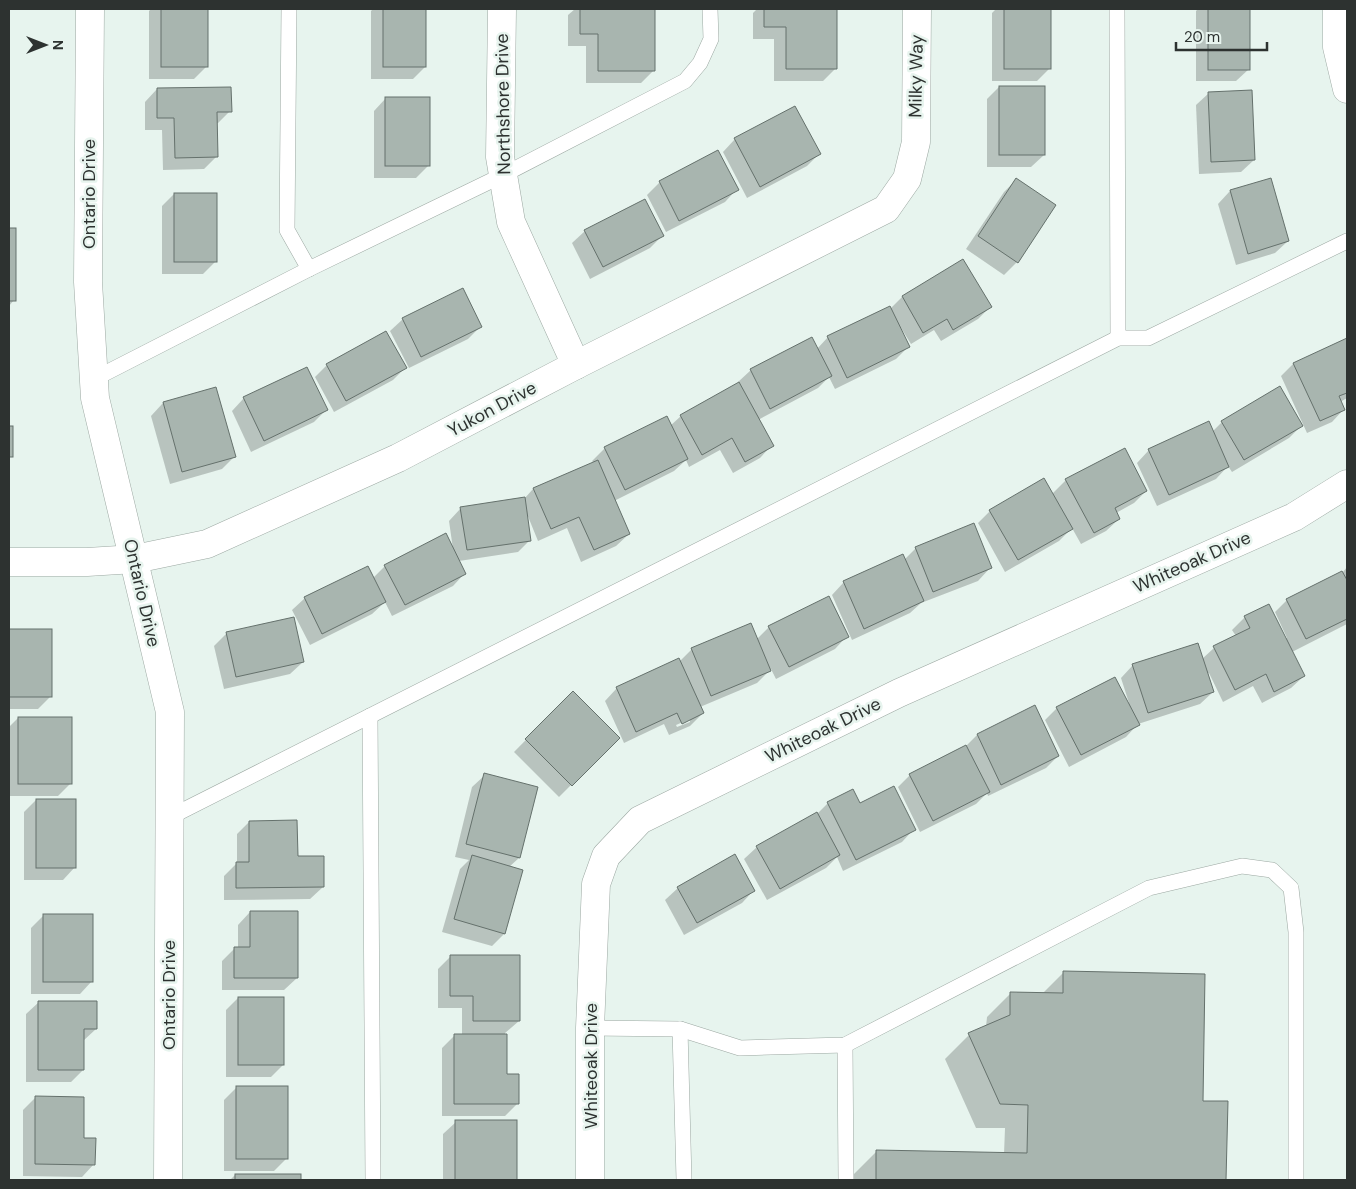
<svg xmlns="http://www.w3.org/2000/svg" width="1356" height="1189" viewBox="0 0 1356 1189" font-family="'DM Sans',sans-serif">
	<rect width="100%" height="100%" fill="#e7f4ee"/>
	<g fill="#0003" fill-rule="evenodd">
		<path d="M151,9H206V67L194,79H149V11Z"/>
		<path d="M373,9H425V67L413,79H371V11Z"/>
		<path d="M575,9H654V70L641,83H586V46H568V15Z"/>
		<path d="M757,9H836V68L823,81H774V39H753V13Z"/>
		<path d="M996,9H1050V68L1037,81H992V13Z"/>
		<path d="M1198,9H1249V69L1236,81H1196V11Z"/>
		<path d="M999,87L1044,155L1031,167H987V99Z"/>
		<path d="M157,89L230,111L218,123H216V157L204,169L163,170L162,130H145V102Z"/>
		<path d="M1209,93L1254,160L1241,172L1199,174L1196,105Z"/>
		<path d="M386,98L428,166L416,178H374V111Z"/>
		<path d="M735,139L819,154L807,166L747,198L723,152Z"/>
		<path d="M718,152L737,189L725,202L666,232L647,195L660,182Z"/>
		<path d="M1016,180L1055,206L1017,262L1004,275L966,249L1004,192Z"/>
		<path d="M1230,191L1288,241L1275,253L1236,265L1218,204Z"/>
		<path d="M174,194L215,262L203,274H162V206Z"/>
		<path d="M9,229H14V300L9,306Z"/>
		<path d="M585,231L662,236L650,248L590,279L572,243Z"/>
		<path d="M902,297L990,307L978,319L941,341L934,330L911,344L901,328L900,329L908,347L896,359L835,389L829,377L818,388L758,420L772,445L760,458L733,473L720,450L689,467L686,460L674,471L614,501L629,534L616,546L581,562L567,528L538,541L527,514L530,540L518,552L459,561L465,573L453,586L392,616L385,602L372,614L310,645L292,610L305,598L373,578L385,566L453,549L449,521L461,508L524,499L533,489L594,463L592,461L605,448L670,426L681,416L739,384L738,382L751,370L817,349L828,337L890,309Z"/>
		<path d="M403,319L480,327L468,339L409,368L390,331Z"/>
		<path d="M1347,339V398L1340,402L1344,409L1332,422L1307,433L1281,376L1293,364Z"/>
		<path d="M327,365L405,368L393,380L334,412L315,377Z"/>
		<path d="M244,398L326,410L314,422L251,452L232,411Z"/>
		<path d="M163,403L234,457L222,469L170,484L151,416Z"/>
		<path d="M1222,422L1301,426L1289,438L1232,472L1228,466L1216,479L1157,506L1137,463L1149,450L1212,432Z"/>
		<path d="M1066,480L1146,491L1134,503L1116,513L1119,519L1106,531L1081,544L1072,528L1059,541L1005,572L978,523L990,511L1052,494Z"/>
		<path d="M916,548L990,568L978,581L921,603L910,613L852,640L832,595L844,582L904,560Z"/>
		<path d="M1347,567V624L1292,652L1304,676L1291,688L1262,703L1253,686L1223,702L1209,673L1207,674L1213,692L1200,704L1138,724L1126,737L1069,767L1045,720L1057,708L1129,703L1121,678L1133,665L1202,659L1214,648L1236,636L1232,630L1245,617L1268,605L1285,639L1287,638L1275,612L1287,600L1343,572Z"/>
		<path d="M769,627L847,636L835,649L776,679L771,669L757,683L700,707L703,713L690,726L669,735L664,724L624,743L605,701L617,688L679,662L692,649L757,639ZM690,719V722L677,727L676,725Z"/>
		<path d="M10,630L50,697L38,709H9Z"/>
		<path d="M227,633L303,662L290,674L224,689L214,646Z"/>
		<path d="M573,692L618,738L559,797L514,752Z"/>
		<path d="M1035,707L1058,756L1046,768L988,796L987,793L976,804L920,832L898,787L910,775L964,748L977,735Z"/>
		<path d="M18,718L71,783L58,796H9V727Z"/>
		<path d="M485,775L537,788L519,858L509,867L504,934L492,946L442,932L460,869L469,860L455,857L472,787Z"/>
		<path d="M36,800L75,867L63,880H24V812Z"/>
		<path d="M828,803L860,805L914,829L902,842L843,871L837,857L826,868L767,900L744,859L757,847L817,814Z"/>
		<path d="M249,822L297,858L323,887L310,899L224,900V876L237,863V834Z"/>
		<path d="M678,888L754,890L742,903L684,935L665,900Z"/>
		<path d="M250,912L297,978L284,990H222V961L234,949H238V925Z"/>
		<path d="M43,916L92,981L80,994H31V928Z"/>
		<path d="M450,957L519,1021L505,1033V1075L517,1104L505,1116H442V1048L455,1035H462V1008H438V969Z"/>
		<path d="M1064,972L1201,1102L1227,1103L1225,1180H853V1175L877,1151L1004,1154L1005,1128H976L945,1059L969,1035L986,1027L987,1017L1011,993L1042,994Z"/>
		<path d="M238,998L283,1065L271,1077H226V1010Z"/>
		<path d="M39,1002L96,1029L83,1041V1070L71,1082H26V1014Z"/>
		<path d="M237,1087L287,1158L274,1171H224V1100Z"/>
		<path d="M36,1097L94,1164L82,1177L23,1176V1110Z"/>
		<path d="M456,1122H515V1180H443V1134Z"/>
		<path d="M235,1175H299V1180H230Z"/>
	</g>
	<g fill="#a8b5af" stroke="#65716c">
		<rect x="161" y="9" width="47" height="58"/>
		<rect x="383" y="9" width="43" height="58"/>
		<path d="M580,9H655V71H598V34H580Z"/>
		<path d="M764,9H837V69H786V27H764Z"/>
		<rect x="1004" y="9" width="47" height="60"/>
		<rect x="1208" y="9" width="42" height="61"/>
		<rect x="999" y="86" width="46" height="69"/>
		<path d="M231,87L232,112H217L218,157L175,158L174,118H157V88Z"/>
		<path d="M1252,90L1255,160L1211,162L1208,92Z"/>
		<rect x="385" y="97" width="45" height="69"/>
		<path d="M795,106L821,154L760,187L734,138Z"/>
		<path d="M718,150L739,190L679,221L659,181Z"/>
		<path d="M1016,178L1056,205L1018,263L978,236Z"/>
		<path d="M1271,178L1289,241L1248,254L1230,190Z"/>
		<rect x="174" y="193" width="43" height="69"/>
		<path d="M645,199L664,236L603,267L584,230Z"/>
		<rect x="9" y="228" width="7" height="73"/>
		<path d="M963,259L992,307L953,330L947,319L923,333L902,296Z"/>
		<path d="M463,288L482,327L421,357L402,318Z"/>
		<path d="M890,306L910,347L847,378L827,336Z"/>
		<path d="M386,331L407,368L346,401L326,364Z"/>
		<path d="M812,337L832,376L770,409L750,369Z"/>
		<path d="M1347,338V393L1339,396L1345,410L1320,421L1293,363Z"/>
		<path d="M307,367L328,410L264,441L243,397Z"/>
		<path d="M739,382L774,446L745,462L732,438L702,455L680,415Z"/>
		<path d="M1280,386L1303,426L1244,460L1221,421Z"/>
		<path d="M216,387L236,457L182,472L163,402Z"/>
		<path d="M667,416L688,459L625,490L604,447Z"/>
		<path d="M1209,421L1229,467L1169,495L1148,449Z"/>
		<rect x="9" y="426" width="4" height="31"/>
		<path d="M1125,448L1147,491L1115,508L1120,519L1094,533L1065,479Z"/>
		<path d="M598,460L630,534L594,550L579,517L551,529L533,488Z"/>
		<path d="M1044,478L1073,529L1018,560L989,510Z"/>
		<path d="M525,497L531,541L467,550L460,507Z"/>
		<path d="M974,523L992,568L933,592L915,547Z"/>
		<path d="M446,533L466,574L405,605L384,565Z"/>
		<path d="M903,554L924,601L864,629L843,581Z"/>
		<path d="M368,566L386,602L322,634L304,597Z"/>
		<path d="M1342,571L1347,580V619L1306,639L1286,599Z"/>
		<path d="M829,596L849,637L789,667L768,626Z"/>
		<path d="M1269,604L1305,676L1274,692L1266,674L1235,690L1213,646L1250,628L1244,616Z"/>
		<path d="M294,617L304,662L236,677L226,632Z"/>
		<path d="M751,623L771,671L711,696L691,648Z"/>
		<rect x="9" y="629" width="43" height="68"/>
		<path d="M1198,643L1214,692L1148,713L1132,664Z"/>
		<path d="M679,658L704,713L682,724L677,713L636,732L616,687Z"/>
		<path d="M1115,677L1140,725L1081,755L1056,707Z"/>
		<path d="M573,691L620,738L572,786L525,739Z"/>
		<path d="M1035,705L1059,756L1001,785L977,734Z"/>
		<rect x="18" y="717" width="54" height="67"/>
		<path d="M966,745L990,792L933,821L909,774Z"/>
		<path d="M484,773L538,787L520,858L466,844Z"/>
		<path d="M894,786L916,830L856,860L827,802L853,789L860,803Z"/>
		<rect x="36" y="799" width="40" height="69"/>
		<path d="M817,812L840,855L780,889L756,846Z"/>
		<path d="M297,820L298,856H324V887L236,888V862H249V821Z"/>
		<path d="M735,854L755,891L697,923L677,887Z"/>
		<path d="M472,855L523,870L505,934L454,919Z"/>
		<path d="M250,911H298V978H234V947H250Z"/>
		<rect x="43" y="914" width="50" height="68"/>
		<path d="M450,955H520V1021H473V996H450Z"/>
		<path d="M1063,971L1205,974L1203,1101H1228L1226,1180H876V1150L1027,1153L1028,1105L1000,1104L968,1033L1010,1015V992L1063,993Z"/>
		<rect x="238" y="997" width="46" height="68"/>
		<path d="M38,1001H97V1029H84V1070H38Z"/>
		<path d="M454,1034H507V1074H519V1104H454Z"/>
		<rect x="236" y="1086" width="52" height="73"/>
		<path d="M35,1096L84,1097V1138H96L95,1165L35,1164Z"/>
		<rect x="455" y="1120" width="62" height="60"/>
		<rect x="235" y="1174" width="66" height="6"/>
	</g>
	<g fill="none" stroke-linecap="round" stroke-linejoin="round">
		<defs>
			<g id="lane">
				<path d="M289,9L287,230L309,269"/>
				<path d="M1117,9L1118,338"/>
				<path d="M94,379L309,269L503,175L685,81L700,63L711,39L710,9"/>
				<path d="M370,716L373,1180"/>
				<path d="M170,817L1118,338H1148L1347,241"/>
				<path d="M590,1028L680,1029L740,1048L845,1045L1149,888L1242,866L1272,870L1291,888L1296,932V1180"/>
				<path d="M680,1029L684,1180"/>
				<path d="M845,1045L846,1180"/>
			</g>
			<g id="street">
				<path d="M90,9L88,282L95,398L170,712L168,1180"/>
				<path d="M502,9L500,157L511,222L576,365"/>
				<path d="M9,562H87L135,559L207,544L398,458L576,365L886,209L907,179L916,142L917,9"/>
				<path d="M590,1180V1028L596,884L606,856L640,820L899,693L1294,517L1347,484"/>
			</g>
			<path id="secondary" d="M1337,9V47L1347,89"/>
		</defs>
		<use href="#lane" stroke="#9ca8a2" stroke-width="16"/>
		<use href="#street" stroke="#9ca8a2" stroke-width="29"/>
		<use href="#secondary" stroke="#9ca8a2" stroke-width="29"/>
		<use href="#lane" stroke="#fff" stroke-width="15"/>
		<use href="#street" stroke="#fff" stroke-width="28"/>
		<use href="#secondary" stroke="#fff" stroke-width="28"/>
	</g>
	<g text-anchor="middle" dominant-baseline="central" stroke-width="5" stroke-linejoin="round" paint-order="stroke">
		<g font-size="18" fill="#2d3230" stroke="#e7f4ee">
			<text transform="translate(916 76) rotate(-89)">Milky Way</text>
			<text transform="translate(503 104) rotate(-91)">Northshore Drive</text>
			<text transform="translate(89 194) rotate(-90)">Ontario Drive</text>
			<text transform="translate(492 409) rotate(-28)">Yukon Drive</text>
			<text transform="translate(1192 562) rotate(-24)">Whiteoak Drive</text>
			<text transform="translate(142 593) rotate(77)">Ontario Drive</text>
			<text transform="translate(823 730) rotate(-26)">Whiteoak Drive</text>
			<text transform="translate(169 995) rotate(-90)">Ontario Drive</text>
			<text transform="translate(591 1066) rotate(-90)">Whiteoak Drive</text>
		</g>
	</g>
	<rect width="1356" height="1189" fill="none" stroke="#2d3230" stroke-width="20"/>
	<g transform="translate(45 45) rotate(90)" stroke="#e7f4ee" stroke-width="4" paint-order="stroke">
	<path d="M0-4L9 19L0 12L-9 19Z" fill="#2d3230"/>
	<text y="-8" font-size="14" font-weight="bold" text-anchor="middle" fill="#2d3230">N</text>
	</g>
	<path d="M1176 42v8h91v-8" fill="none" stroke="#2d3230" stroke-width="2.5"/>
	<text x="1184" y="42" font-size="15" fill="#2d3230" stroke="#e7f4ee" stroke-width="4" paint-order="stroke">20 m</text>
</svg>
